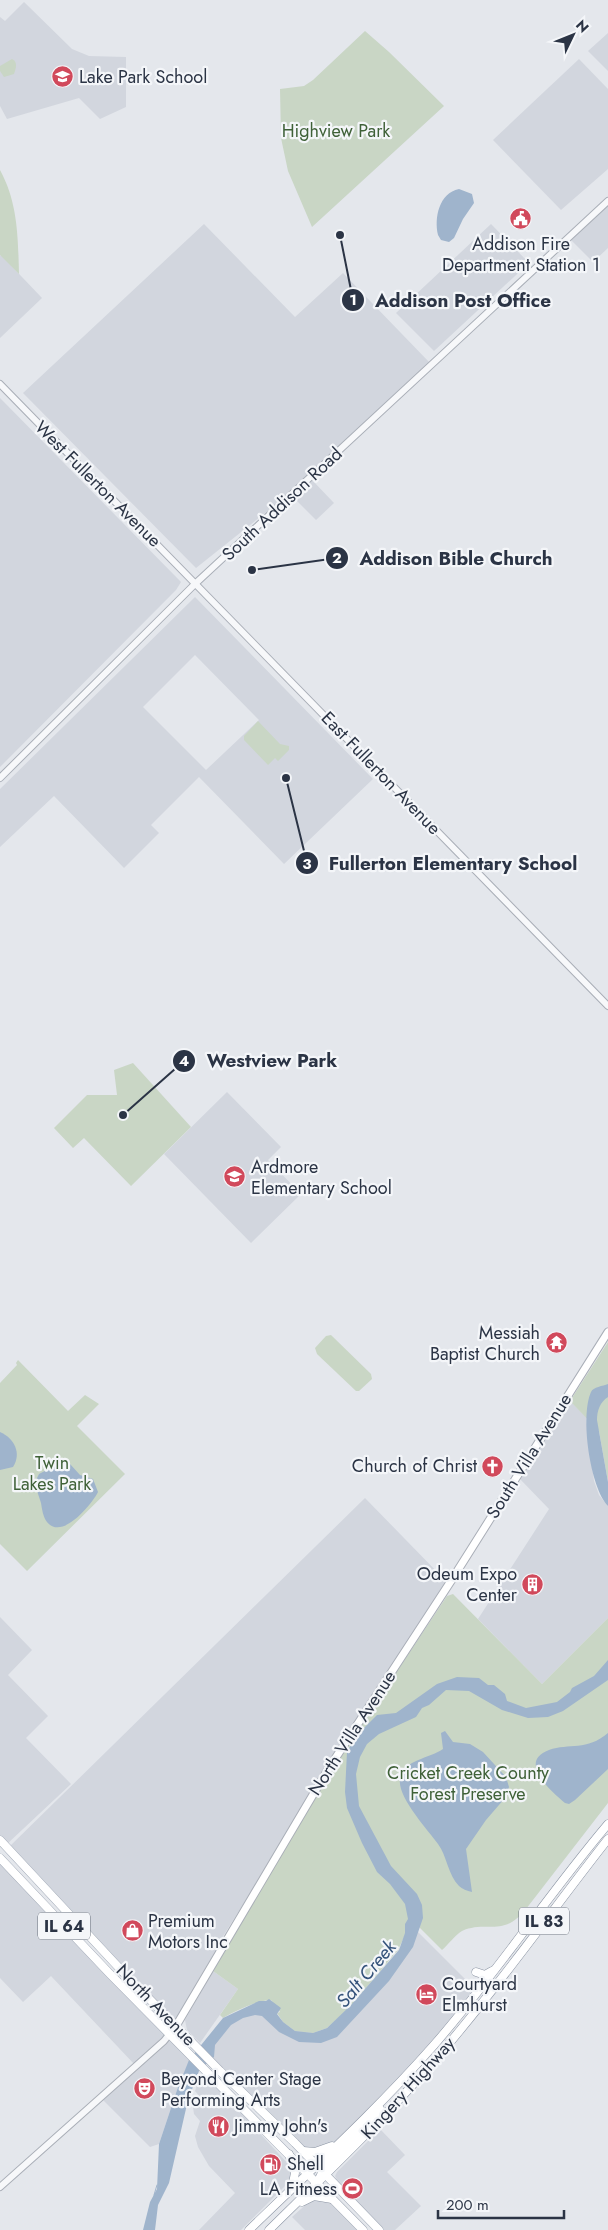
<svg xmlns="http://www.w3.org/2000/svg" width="608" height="2230" viewBox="0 0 608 2230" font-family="Jost,sans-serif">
	<rect width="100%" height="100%" fill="#e4e7ec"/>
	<g fill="#d2d6de" fill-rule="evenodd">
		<path d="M24,2L72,49L89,56L126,57V107L100,119L79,98L7,119L0,106V17L5,21Z"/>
		<path d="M608,33V71L588,51Z"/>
		<path d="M579,59L608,89V169L561,210L493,140Z"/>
		<path d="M608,206V248L593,262L571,240Z"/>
		<path d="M204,224L295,317L343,273L430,363L289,494L196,568L23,393Z"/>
		<path d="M491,224L529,263L434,351L396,313Z"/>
		<path d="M1,255L42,298L0,338V256Z"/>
		<path d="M0,398L181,582L176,590L0,767Z"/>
		<path d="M311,479L334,503L316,520L292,496Z"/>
		<path d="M195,597L373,779L284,864L199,777L151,825L159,833L124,868L54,796L0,847V789ZM195,655L259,720L206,770L143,707Z"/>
		<path d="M227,1092L281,1147L268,1160L301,1194L251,1243L164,1154Z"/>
		<path d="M567,1398L586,1417L594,1481L599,1495L608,1506V1618L542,1684L478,1619L549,1509L518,1477Z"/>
		<path d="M365,1498L443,1578L445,1583L215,1949L217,1952L175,2023L9,1847Z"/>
		<path d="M0,1617L32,1650L8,1675L48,1716L26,1738L71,1784L7,1844L0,1837Z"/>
		<path d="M0,1860L168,2033L163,2039L135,2065L51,1976L23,2002L0,1978Z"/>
		<path d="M415,1929L474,1988L472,1996L404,2074L316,2162L209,2056L212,2047L224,2028L238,2017L259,2012L331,2036Z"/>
		<path d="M213,1971L238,1989L200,2043L187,2030L185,2020Z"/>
		<path d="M171,2037L191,2057L177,2090L159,2144L150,2147L101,2098Z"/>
		<path d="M207,2076L291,2167L292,2179L241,2230H199L235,2193L209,2166L198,2147L195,2136L200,2121L194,2114L193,2107L201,2098L195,2091L197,2085Z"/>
		<path d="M380,2129L405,2155L387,2172L421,2206L395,2230H383L337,2180L335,2176L337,2172Z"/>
		<path d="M311,2200H328L358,2230H305L292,2217Z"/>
	</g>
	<g fill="#c9d6c5">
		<path d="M365,31L389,52L444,106L312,227L288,171L281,138L280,89L304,86L313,80Z"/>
		<path d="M12,59C18,62 16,68 14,74L4,77L0,71V66Z"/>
		<path d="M0,170C18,203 18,237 19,274L0,255Z"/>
		<path d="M258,721L280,744L289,746V750L278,761L275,758L268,765L244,740V736Z"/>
		<path d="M133,1063L191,1127L131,1186L84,1138L73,1148L54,1128L87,1095H117L114,1070Z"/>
		<path d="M331,1335L371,1374L372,1379L359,1391H356L317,1354L315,1348L326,1336Z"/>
		<path d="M608,1342V1482L599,1431L570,1401Z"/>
		<path d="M18,1360L68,1411L85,1395L99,1404L77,1426L125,1474L27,1571L0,1544V1383L17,1365L16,1363Z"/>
		<path d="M453,1594L542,1684L608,1618V1803L526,1909C503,1938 487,1920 462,1931C455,1935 448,1945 442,1950L419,1927L406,1933L398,1950L351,2006L327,2028L313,2033L295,2031L283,2022L277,2013L280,2012L271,2000C259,2000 234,2011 223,2018L220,2015L238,1989L213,1971L332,1769L447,1596Z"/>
	</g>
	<g fill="#9fb4cc">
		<path d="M459,189L472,194L474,203L463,219L454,238L449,242L441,240L438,235C434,218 439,193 459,189Z"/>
		<path d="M608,1384V1397C600,1402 597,1411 597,1420L608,1482V1506C590,1487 580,1416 591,1392C593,1387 603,1386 608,1384Z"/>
		<path d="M0,1432C14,1438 22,1453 13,1467L0,1470Z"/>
		<path d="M64,1461L70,1464L80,1475L93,1479L98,1492C92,1504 62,1541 47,1522C43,1517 42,1509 41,1503C39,1496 35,1488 36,1480L39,1474Z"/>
		<path d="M608,1660V1680L563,1711L548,1717L528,1718L502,1710L469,1691L446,1690L429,1705L422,1708L416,1717L379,1734L367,1744L360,1757L356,1774L359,1806L391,1866L417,1894L422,1905L423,1918L413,1947L389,1981L337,2037L321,2043L299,2042L279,2032L262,2016L255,2015L243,2018L231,2025L215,2045L214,2057L199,2071L188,2100L169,2183L158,2205L155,2230H143L150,2202L157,2189L159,2144L177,2090L189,2060L223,2018L259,2001H266L269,1999L281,2008L277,2014L283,2022L295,2031L313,2033L327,2028L351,2005L399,1950L405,1933V1924L408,1919L405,1904L390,1884L377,1872L362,1843L347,1808L345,1792L347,1752L357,1735L377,1715L396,1713L437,1684L457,1677L479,1678L488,1685H494L505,1694L507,1701L526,1708L557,1702L570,1692L572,1688L594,1676Z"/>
		<path d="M445,1731L453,1742L470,1744L483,1752L506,1777L509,1787L505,1798L486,1820L466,1849L472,1892C467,1891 462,1889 459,1886C448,1875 447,1856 438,1844C428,1830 397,1797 400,1779C404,1759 429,1759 443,1749L441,1733Z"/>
		<path d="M608,1733V1769L575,1800L569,1804L565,1803C551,1791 517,1762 549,1750C569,1743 587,1751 608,1733Z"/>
	</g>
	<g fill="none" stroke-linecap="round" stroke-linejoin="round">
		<path stroke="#9fb4cc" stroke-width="1" d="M154,2195L157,2185"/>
		<defs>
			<g id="tertiary">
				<path d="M0,384L608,1006"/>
				<path d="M0,778L196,583L608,201"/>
				<path d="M0,2187L164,2041L176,2026"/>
			</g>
			<path id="secondary" d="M176,2026L327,1771L451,1581L608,1332"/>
			<g id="primary">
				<path d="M0,1840L122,1971L220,2071L295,2143L379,2230"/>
				<path d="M0,1858L110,1974L363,2230"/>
			</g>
			<g id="trunk">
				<path d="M476,1972L485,1975L492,1971"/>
				<path d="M303,2151L315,2152L332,2146"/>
				<path d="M289,2154L295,2173L292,2188"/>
				<path d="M319,2179L326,2165L380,2109"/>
				<path d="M302,2202L314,2196L332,2199"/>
				<path d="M249,2230C312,2169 377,2110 434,2045C496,1974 547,1896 608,1824"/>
				<path d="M269,2230C328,2172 387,2116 440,2054C500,1985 552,1910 608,1839"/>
			</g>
		</defs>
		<use href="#tertiary" stroke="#a9aeb7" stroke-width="8"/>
		<use href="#secondary" stroke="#a9aeb7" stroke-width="9"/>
		<use href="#primary" stroke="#a3abb8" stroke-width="9"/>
		<use href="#trunk" stroke="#8b94a3" stroke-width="9"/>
		<use href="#tertiary" stroke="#f7f8fa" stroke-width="6"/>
		<use href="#secondary" stroke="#fff" stroke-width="7"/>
		<use href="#primary" stroke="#fff" stroke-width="8"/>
		<use href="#trunk" stroke="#fff" stroke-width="8"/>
	</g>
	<defs>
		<symbol id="school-disc" viewBox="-11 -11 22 22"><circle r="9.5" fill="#d1495b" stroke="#f4f6f9"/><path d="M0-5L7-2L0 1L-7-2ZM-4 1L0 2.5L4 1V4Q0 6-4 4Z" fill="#fff"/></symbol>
		<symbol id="civic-disc" viewBox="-11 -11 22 22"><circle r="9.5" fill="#d1495b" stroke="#f4f6f9"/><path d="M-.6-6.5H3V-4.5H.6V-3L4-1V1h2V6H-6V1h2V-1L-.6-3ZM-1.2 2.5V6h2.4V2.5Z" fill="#fff"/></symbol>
		<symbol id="temple-disc" viewBox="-11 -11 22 22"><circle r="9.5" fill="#d1495b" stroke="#f4f6f9"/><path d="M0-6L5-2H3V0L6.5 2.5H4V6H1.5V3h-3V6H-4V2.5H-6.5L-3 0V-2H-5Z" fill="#fff"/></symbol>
		<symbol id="church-disc" viewBox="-11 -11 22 22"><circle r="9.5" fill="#d1495b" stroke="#f4f6f9"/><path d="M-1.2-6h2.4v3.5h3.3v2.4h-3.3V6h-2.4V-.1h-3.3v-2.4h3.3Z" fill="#fff"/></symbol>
		<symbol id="building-disc" viewBox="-11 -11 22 22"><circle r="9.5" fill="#d1495b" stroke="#f4f6f9"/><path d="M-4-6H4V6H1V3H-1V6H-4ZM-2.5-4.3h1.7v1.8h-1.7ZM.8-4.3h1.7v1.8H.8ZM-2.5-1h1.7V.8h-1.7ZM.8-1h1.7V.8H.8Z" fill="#fff"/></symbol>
		<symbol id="shop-disc" viewBox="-11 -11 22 22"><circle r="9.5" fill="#d1495b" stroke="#f4f6f9"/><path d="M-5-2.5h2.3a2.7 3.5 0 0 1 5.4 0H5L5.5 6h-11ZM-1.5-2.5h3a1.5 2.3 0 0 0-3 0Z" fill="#fff"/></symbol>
		<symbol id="hotel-disc" viewBox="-11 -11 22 22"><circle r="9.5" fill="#d1495b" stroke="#f4f6f9"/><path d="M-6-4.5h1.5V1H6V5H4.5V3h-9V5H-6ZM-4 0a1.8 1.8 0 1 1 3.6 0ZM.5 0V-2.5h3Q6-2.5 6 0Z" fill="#fff"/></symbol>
		<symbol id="theatre-disc" viewBox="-11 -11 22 22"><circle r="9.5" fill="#d1495b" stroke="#f4f6f9"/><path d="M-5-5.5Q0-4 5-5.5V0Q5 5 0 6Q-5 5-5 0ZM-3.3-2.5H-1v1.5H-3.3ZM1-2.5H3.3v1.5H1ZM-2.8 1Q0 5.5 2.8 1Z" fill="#fff"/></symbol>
		<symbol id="restaurant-disc" viewBox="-11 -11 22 22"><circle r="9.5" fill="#d1495b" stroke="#f4f6f9"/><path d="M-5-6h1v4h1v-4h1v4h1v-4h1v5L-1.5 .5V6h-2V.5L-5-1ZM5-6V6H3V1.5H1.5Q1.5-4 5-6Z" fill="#fff"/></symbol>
		<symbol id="fuel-disc" viewBox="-11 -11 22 22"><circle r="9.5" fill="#d1495b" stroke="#f4f6f9"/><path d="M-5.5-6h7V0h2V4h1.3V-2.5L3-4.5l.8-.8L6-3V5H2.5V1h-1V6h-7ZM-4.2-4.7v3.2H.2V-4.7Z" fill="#fff"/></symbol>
		<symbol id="stadium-disc" viewBox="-11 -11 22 22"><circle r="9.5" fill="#d1495b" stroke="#f4f6f9"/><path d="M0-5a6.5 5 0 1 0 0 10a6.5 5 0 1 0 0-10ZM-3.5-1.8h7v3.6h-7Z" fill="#fff"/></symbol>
	</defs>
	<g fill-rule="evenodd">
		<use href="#school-disc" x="50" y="64" width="25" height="25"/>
		<use href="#civic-disc" x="508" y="206" width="25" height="25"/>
		<use href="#school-disc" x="222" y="1164" width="25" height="25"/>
		<use href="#temple-disc" x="544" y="1330" width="25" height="25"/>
		<use href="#church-disc" x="480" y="1454" width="25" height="25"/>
		<use href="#building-disc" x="520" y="1572" width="25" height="25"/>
		<use href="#shop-disc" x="120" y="1918" width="25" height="25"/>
		<use href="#hotel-disc" x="414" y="1982" width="25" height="25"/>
		<use href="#theatre-disc" x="132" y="2076" width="25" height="25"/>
		<use href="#restaurant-disc" x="206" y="2114" width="25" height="25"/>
		<use href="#fuel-disc" x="258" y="2152" width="25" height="25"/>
		<use href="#stadium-disc" x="340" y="2176" width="25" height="25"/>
	</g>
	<g text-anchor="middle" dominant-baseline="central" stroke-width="4.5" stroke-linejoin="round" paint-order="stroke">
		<g fill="#f4f6f9" stroke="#676e7b" stroke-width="1">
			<rect x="519" y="1907.5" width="50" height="27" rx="4"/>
			<rect x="38" y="1912.5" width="52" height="27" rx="4"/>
		</g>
		<g font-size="16" font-weight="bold" fill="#2b3445">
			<text x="544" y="1921">IL 83</text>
			<text x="64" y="1926">IL 64</text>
		</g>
		<g font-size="18" fill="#2b3445" stroke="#f4f6f9" text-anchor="start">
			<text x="79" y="77">Lake Park School</text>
			<text x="521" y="244" text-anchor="middle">Addison Fire<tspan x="521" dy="21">Department Station 1</tspan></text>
			<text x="251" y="1167">Ardmore<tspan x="251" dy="21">Elementary School</tspan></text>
			<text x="540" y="1333" text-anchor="end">Messiah<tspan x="540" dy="21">Baptist Church</tspan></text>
			<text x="477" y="1466" text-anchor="end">Church of Christ</text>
			<text x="517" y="1574" text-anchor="end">Odeum Expo<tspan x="517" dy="21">Center</tspan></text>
			<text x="148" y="1921">Premium<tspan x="148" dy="21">Motors Inc</tspan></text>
			<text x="442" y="1984">Courtyard<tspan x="442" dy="21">Elmhurst</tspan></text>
			<text x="161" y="2079">Beyond Center Stage<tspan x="161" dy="21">Performing Arts</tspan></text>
			<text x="234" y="2126">Jimmy John's</text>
			<text x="287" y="2164">Shell</text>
			<text x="337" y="2189" text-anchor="end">LA Fitness</text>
		</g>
		<g font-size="18" fill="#3f6138" stroke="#f4f6f9">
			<text x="336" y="131">Highview Park</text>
			<text x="52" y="1463">Twin<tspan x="52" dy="21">Lakes Park</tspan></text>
			<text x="468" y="1773">Cricket Creek County<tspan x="468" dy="21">Forest Preserve</tspan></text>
		</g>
		<g font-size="18" fill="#2b3445" stroke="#f4f6f9">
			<text transform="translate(98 484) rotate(45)">West Fullerton Avenue</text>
			<text transform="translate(282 504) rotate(-43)">South Addison Road</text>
			<text transform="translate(381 773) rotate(46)">East Fullerton Avenue</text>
			<text transform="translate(529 1456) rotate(-58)">South Villa Avenue</text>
			<text transform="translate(352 1733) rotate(-57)">North Villa Avenue</text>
			<text transform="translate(156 2005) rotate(46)">North Avenue</text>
			<text transform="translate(408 2088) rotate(-48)">Kingery Highway</text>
		</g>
		<g font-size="19" font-style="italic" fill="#34527a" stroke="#f4f6f9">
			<text transform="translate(366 1974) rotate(-50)">Salt Creek</text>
		</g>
	</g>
	<path fill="none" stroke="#2b3445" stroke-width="2" d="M340 235L353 300M252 570L337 558M286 778L307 863M123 1115L184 1061"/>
	<g fill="#2b3445" stroke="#f4f6f9" stroke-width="2">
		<circle cx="340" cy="235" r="5"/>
		<circle cx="252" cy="570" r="5"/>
		<circle cx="286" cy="778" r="5"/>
		<circle cx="123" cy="1115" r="5"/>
		<circle cx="353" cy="300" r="12"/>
		<circle cx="337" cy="558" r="12"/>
		<circle cx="307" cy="863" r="12"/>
		<circle cx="184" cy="1061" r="12"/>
	</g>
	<g font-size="15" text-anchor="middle" font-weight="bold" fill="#fff">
		<text x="353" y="305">1</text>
		<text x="337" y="563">2</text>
		<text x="307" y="869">3</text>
		<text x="184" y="1066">4</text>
	</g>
	<g font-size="19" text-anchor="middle" font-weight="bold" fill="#2b3445" stroke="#f4f6f9" stroke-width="4.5" stroke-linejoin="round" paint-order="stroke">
		<text x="463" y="307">Addison Post Office</text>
		<text x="456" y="565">Addison Bible Church</text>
		<text x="453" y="870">Fullerton Elementary School</text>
		<text x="272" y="1067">Westview Park</text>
	</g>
	<g transform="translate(573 35) rotate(47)" stroke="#f4f6f9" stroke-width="4" paint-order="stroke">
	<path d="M0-4L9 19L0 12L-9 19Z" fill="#2b3445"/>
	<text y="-8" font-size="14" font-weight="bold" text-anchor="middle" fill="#2b3445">N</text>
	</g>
	<path d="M438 2210v8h126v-8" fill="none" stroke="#2b3445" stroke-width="2.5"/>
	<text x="446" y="2210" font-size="15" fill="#2b3445" stroke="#f4f6f9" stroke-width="4" paint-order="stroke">200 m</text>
</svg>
